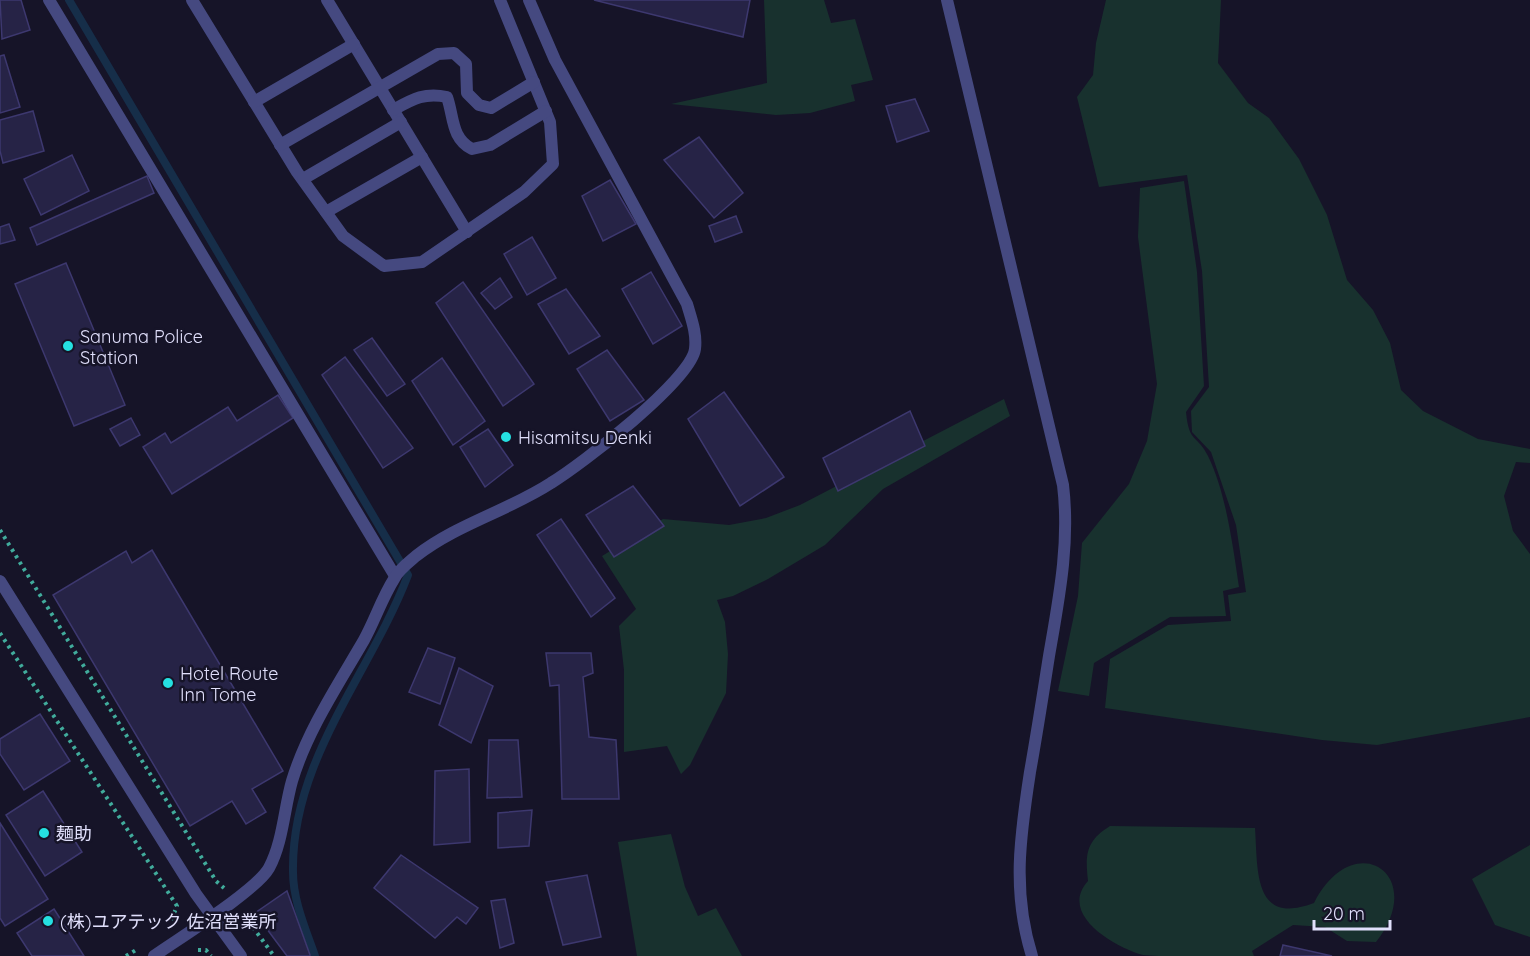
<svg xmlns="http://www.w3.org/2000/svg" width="1530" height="956" viewBox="0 0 1530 956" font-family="Quicksand,'Noto Sans JP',sans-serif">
	<rect width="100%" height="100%" fill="#161428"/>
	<g fill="#18312e">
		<path d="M764,0H824L831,23L855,19L873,80L851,85L855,101L810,113L776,115L671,104L767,83Z"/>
		<path d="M1106,0H1221L1218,63L1248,103L1269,118L1299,159L1327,215L1347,280L1373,310L1390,343L1401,390L1423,411L1478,439L1530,449V463L1516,462L1504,496L1513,531L1530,554V717L1377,745L1322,740L1105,708L1110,659L1168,625L1231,621L1228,595L1246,592L1236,525L1211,452L1192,432L1191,411L1209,387L1202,271L1187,175L1099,187L1077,97L1093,75L1096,43Z"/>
		<path d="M1184,181L1197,272L1204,386L1186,412C1189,444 1197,434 1208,456C1226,492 1233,547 1239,587L1223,591L1226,616L1170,617L1094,663L1089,696L1058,691L1078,596L1082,543L1129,484L1147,441L1157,384L1138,237L1140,188Z"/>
		<path d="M1004,399L1010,416L883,489L825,545L768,579L733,596L717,600L725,622L728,654L726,693L690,765L681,774L667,746L624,752V670L619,626L636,609L602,556L663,519L729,525L766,518L800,505Z"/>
		<path d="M1110,826L1255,828C1258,871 1253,926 1314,903C1354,825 1429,875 1376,942L1347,941L1325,927L1293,925L1252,951L1254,956C1228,956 1201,956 1175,956C1165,956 1152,956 1143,955C1114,947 1058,914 1088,881C1085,854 1086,841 1110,826Z"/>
		<path d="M671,834L685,887L698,916L716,908L742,956H637L618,842Z"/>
		<path d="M1530,845V937L1495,925L1472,879Z"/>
	</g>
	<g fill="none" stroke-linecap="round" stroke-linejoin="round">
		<path stroke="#162e49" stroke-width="8" d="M69,0L408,575C370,674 291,760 293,872C293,901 306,930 315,956"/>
	</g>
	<g fill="#262346" stroke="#3d386f" stroke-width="1.5">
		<path d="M0,0H21L30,30L2,39Z"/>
		<path d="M594,0H750L743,37Z"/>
		<path d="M4,55L20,107L0,113V56Z"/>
		<path d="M915,99L929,131L897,142L886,106Z"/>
		<path d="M33,111L44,151L3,163L0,151V120Z"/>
		<path d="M699,137L743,193L714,218L664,160Z"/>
		<path d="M72,155L89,191L41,215L24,179Z"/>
		<path d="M147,176L154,193L37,245L30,228Z"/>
		<path d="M610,180L636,224L603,241L582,196Z"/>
		<path d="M736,216L742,232L715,242L709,226Z"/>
		<path d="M9,224L15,240L0,244V227Z"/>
		<path d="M532,237L556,278L527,295L504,254Z"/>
		<path d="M66,263L125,405L74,426L15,284Z"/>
		<path d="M651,272L682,326L653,344L622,289Z"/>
		<path d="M500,278L512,297L495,309L481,293Z"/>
		<path d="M463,282L534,384L503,406L436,303Z"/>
		<path d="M566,289L600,336L569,354L538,304Z"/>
		<path d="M372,338L405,384L387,396L354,350Z"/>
		<path d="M607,350L644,400L610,421L577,369Z"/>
		<path d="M345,357L413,448L383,468L322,375Z"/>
		<path d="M442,358L485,421L453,445L412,381Z"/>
		<path d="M724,392L784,477L740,506L688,419Z"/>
		<path d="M278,395L293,418L172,494L143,447L165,433L171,443L228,407L237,421Z"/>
		<path d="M910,411L925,446L838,491L823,458Z"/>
		<path d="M131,418L140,435L120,446L110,429Z"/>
		<path d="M488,429L513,465L485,487L460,447Z"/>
		<path d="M633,486L664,526L614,557L586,515Z"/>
		<path d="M561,519L615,598L591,617L537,535Z"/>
		<path d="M152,550L283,771L252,789L266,812L246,824L232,801L190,826L53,595L126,551L132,563Z"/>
		<path d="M428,648L455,658L440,704L409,692Z"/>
		<path d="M546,653H591L593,673L583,677L589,737L616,740L619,799H562L559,685L550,686Z"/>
		<path d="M459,668L493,686L471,743L439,725Z"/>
		<path d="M40,714L70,761L24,790L0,754V739Z"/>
		<path d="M489,740H518L522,797L487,798Z"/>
		<path d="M469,769L470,842L434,845L435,771Z"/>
		<path d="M43,791L82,852L45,876L6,815Z"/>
		<path d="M532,810L529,846L498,848V813Z"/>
		<path d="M0,823L48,899L5,926L0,918Z"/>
		<path d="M401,855L478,908L466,924L457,917L435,938L374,888Z"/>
		<path d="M587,875L601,937L563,945L546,882Z"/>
		<path d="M287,891L310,955V956H287L255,913Z"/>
		<path d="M505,899L514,943L500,948L491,901Z"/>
		<path d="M54,909L84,956H32L17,933Z"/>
		<path d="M1283,945L1332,956H1280Z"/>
	</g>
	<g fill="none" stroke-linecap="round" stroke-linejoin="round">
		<g stroke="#41ac9c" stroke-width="4" stroke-dasharray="3 4.5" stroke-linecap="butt">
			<path d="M0,530L216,881L224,888"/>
			<path d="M0,633L177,906L171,921"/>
			<path d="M244,915L274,956"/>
			<path d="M198,950H206L211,956"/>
			<path d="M126,956L136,950"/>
		</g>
		<g stroke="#454980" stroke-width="12">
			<path d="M192,0L297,172L343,236L384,266L422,262L524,192L553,164L550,122L500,0"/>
			<path d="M327,0L467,232"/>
			<path d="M254,102L354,44"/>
			<path d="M393,110C413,99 425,92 447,97C454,117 451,138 472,149L490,145L546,111"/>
			<path d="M280,145L438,54L454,53L466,64L467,93L479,105L491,108L534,82"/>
			<path d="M303,179L401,122"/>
			<path d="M326,212L422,157"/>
		</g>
		<g stroke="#454980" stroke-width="12">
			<path d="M49,0L395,576"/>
			<path d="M947,0L1063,485C1070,543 1059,598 1049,656C1043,694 1037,733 1030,772C1020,837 1012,892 1032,956"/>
			<path d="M154,956C178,939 256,891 269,868C283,842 284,809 292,781C307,731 338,685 364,640C375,620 382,598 394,579C398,570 409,562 416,556C457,524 508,511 551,483C581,465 691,380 695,349C697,333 691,318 687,304L555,60L529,0"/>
		</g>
		<path stroke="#454980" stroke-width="12" d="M0,581L196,894L241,956"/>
	</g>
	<g fill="#25e0e1" stroke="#161428" stroke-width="2">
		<circle cx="68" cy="346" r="6"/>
		<circle cx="506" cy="437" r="6"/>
		<circle cx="168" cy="683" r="6"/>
		<circle cx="44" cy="833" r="6"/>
		<circle cx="48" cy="921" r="6"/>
	</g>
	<g text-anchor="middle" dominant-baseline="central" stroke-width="5" stroke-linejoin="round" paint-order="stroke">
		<g font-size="18" fill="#e0dffb" stroke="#161428" text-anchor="start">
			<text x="80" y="336">Sanuma Police<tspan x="80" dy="21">Station</tspan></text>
			<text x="518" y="437">Hisamitsu Denki</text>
			<text x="180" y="673">Hotel Route<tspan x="180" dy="21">Inn Tome</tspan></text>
			<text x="56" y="833">麺助</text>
			<text x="60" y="921">(株)ユアテック 佐沼営業所</text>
		</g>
	</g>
	<path d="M1314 920v9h76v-9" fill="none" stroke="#e0dffb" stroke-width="3"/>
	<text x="1323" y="920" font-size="18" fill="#e0dffb" stroke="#161428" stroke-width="4.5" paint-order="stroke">20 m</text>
</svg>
